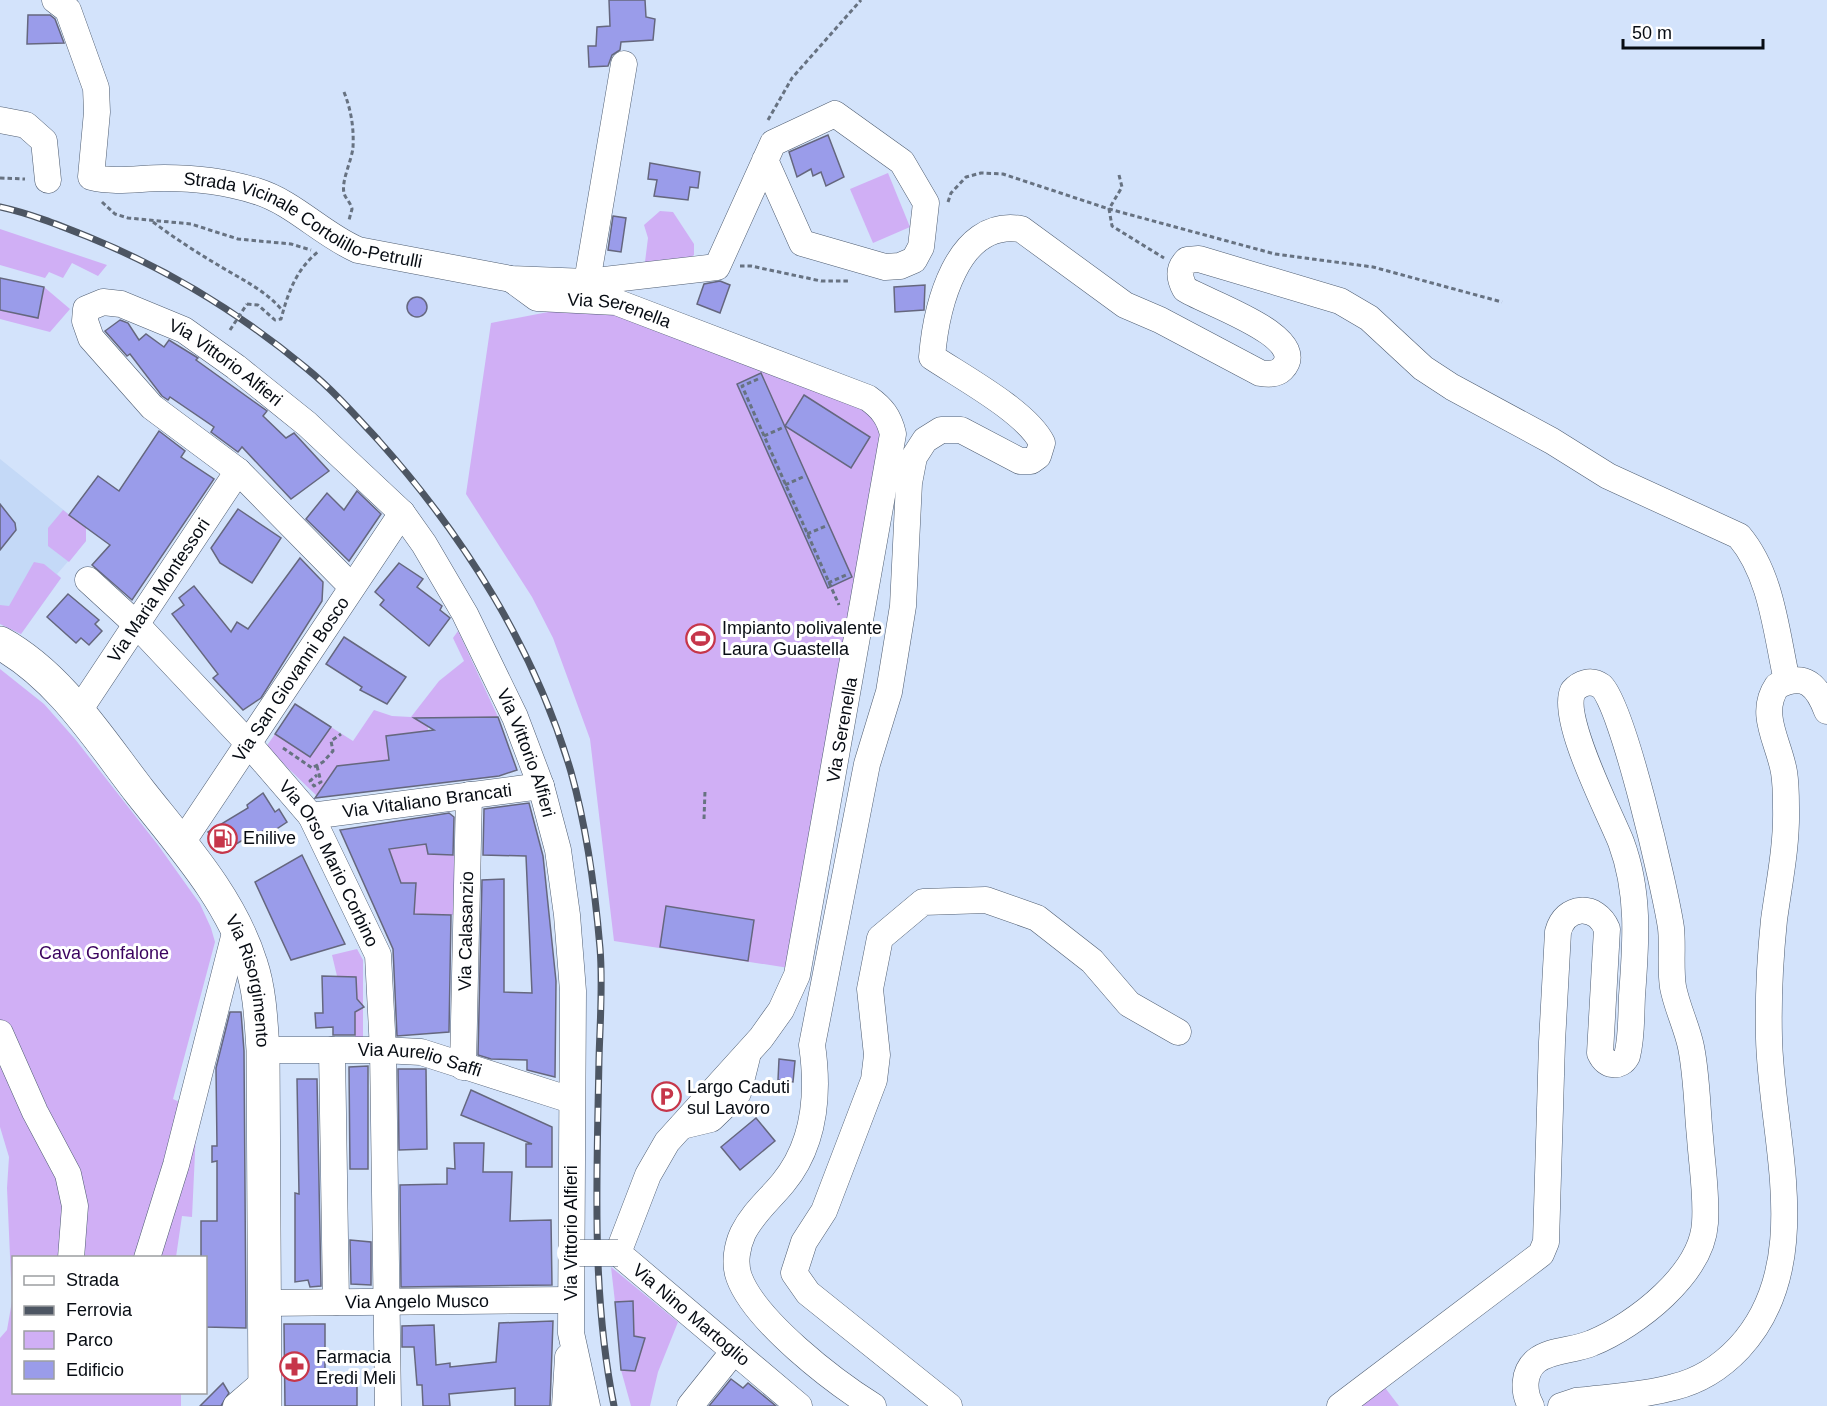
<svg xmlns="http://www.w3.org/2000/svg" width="1827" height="1406" viewBox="0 0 1827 1406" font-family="Arial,sans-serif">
	<rect width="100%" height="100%" fill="#d3e3fb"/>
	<path fill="#c4d9f7" d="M0,459L86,528V541L57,574L61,578L21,634L0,624Z"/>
	<g fill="#d0aff5">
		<path d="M888,173L910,227L873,243L850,189Z"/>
		<path d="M660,211L673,212L694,244V255L684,262L649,267L645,262L648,238L644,225Z"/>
		<path d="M0,229L107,265L98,276L72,263L63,278L49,272L45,278L0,265Z"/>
		<path d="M44,287L70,309L50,332L0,319V310L38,318Z"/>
		<path d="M569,308L614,309L862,409L870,413L882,433L853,622L845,627L850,637L789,968L614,941L590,739L553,638L532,597L466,494L491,323Z"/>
		<path d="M63,510L86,528V541L69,562L48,546V528Z"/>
		<path d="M34,562L44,564L61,578L21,634L0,624V605L9,606Z"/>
		<path d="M458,631L498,717L427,718L430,752L415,755L414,732L387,736L389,760L337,766L317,796L266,747L275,734L310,757L331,727L353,741L374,710L392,716L411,717L439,681L464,661L453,638Z"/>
		<path d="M0,669L44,704L75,739L158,845L200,904L211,928L215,942L173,1099L197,1110L192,1217L182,1216L176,1257L14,1258V1392L181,1393V1406H0V1338L7,1330L12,1301L7,1188L9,1157L0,1127Z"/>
		<path d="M426,844L428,854L455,855L453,915L426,914L425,949L414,914L416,883H401L386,849Z"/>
		<path d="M357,949L363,960V1038L355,1037V1012L361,1004L357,999L356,977L337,976L332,955Z"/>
		<path d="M611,1267L678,1322L658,1372L650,1406H631L621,1370L635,1371L644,1339L634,1336L633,1302H615Z"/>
		<path d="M1383,1385L1399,1406H1355Z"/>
	</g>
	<g fill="#9a9cea" stroke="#65677e" stroke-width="1.5">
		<path d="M609,0H645L646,17L655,19L653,40L621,42L620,50L612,55L608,66L589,67L588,46H596L597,27L610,26Z"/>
		<path d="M28,15H50L55,19L64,43L27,44Z"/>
		<path d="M828,135L844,177L826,186L821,172L813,176L811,169L797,177L789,152Z"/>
		<path d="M650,163L700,172L698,188L690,187L688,200L654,196L657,180L648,179Z"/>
		<path d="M613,216L626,218L621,252L608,250Z"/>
		<path d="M0,278L44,287L38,318L0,310Z"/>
		<path d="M720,281L730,285L720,313L697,304L704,284Z"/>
		<path d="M925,285L924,310L895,312L894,287Z"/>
		<circle cx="417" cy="307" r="10"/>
		<path d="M120,320L128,323L139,340L146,334L164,347L169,340L198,358L196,360L267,411L263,416L286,438L294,433L329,471L291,499L242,447L238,452L211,432L214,427L170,397L168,400L162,396L130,354L127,356L105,331Z"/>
		<path d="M761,373L852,577L828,588L737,384Z"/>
		<path d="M804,395L870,437L851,468L785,426Z"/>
		<path d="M159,431L185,451L181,457L214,479L132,600L92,565L110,545L69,515L98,476L119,491Z"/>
		<path d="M357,491L381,514L349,561L306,519L327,493L344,510Z"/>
		<path d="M0,504L15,523L16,530L0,550Z"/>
		<path d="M238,509L281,538L252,583L220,563L211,548Z"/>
		<path d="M300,558L323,582L322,601L261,698L243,710L213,678L218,674L172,614L184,605L179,598L194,586L231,632L237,622L248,629Z"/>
		<path d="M399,563L423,579L417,587L442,606L440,610L450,618L429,646L380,605L384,600L375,592Z"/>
		<path d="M68,594L99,620L95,624L102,631L89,645L81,638L76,643L47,617Z"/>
		<path d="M344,637L406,677L387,704L360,690L362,687L326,664Z"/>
		<path d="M295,704L331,727L310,757L275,734Z"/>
		<path d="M498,717L517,770L499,776L315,798L337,766L389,760L386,736L434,730L414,718Z"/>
		<path d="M263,793L275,812L279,809L287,822L266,836L263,831L255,836L253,834L221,853L208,832L248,808L247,805Z"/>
		<path d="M529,803L543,856L556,981L555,1077L527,1070V1060L491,1059L478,1055L482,880L504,879V992L532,993L526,856L483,855L484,809Z"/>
		<path d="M449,813L454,817L453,855L428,854L426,844L389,849L401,883H416L414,914L451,915L449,1032L397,1036L393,949L340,830Z"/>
		<path d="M302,855L345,944L291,960L255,882Z"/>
		<path d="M666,906L754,920L748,961L660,947Z"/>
		<path d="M322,976L356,977L357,999L364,1007L355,1012V1035H333V1027L316,1028L315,1013H323Z"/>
		<path d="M230,1012H241L244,1051L246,1328L206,1327V1257H201V1221H217V1161L212,1162V1146H217L216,1068Z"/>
		<path d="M779,1059L795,1061L793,1082L778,1080Z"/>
		<path d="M368,1066V1169H350L349,1067Z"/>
		<path d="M398,1069H426L427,1149L399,1150Z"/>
		<path d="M297,1079H317L321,1286L310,1287L308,1280L295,1282V1193L299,1194Z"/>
		<path d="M471,1090L552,1127V1167H526V1144H532L461,1115Z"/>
		<path d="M756,1118L775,1141L740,1170L721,1147Z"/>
		<path d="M454,1143H484L483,1172H512L510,1221L551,1220L552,1285L401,1287L400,1185L447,1184V1168L455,1169Z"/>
		<path d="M350,1240L371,1242V1285L351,1284Z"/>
		<path d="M633,1301L634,1336L645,1338L635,1371L621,1370L615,1302Z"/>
		<path d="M553,1321L550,1406H515V1388L449,1394L450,1406H423L422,1385H417L414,1347H402V1326L434,1325L436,1365L450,1363V1367L496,1362L499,1323Z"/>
		<path d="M284,1324H325V1384H357V1406H285Z"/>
		<path d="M731,1379L743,1388L748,1383L776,1406H709Z"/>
		<path d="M223,1383L229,1393L221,1406H200Z"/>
	</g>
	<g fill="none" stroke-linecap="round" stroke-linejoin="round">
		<defs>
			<g id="minor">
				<path id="s1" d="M55,0L68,10L96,88L97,112L91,177C115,183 140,178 164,178C194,178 227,182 256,191C295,203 321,234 358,250L511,279L587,282L717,267L773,143L835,114L902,162L926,203L921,247L914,260L900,266L885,267L802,243L765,160"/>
				<path d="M0,120L26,125L44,141L48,180"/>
				<path id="s2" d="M511,279L537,298L616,302L868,398C882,408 889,417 893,434L797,975L781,1010L761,1038L667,1142L648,1175L618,1253L799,1406"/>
				<path d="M587,282L624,64"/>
				<path id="s3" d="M88,580L137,625L248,743L311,816L378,955L383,1050L388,1406"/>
				<path id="s4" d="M352,587L238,471L152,407L91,338L85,321L86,309L103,302L121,304L184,330L236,367L307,424L402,513L424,544L465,614L515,717L541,786L558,850L567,915L573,991L571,1333L587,1406"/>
				<path id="s5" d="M78,712L238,471"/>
				<path id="s6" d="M311,816L541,786"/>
				<path id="s7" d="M181,844L402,513"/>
				<path d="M0,1033L35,1112L68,1174L75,1206L71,1258"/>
				<path id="s8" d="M263,1050H383L421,1052L571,1100"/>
				<path d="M332,1050L336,1302"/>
				<path id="s9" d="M463,1067L469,795"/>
				<path d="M682,1126L711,1119L738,1093L747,1057"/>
				<path d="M147,1258L176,1165L236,929"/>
				<path id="s10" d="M264,1303L570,1300"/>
				<path d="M236,1406L265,1381"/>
				<path d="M565,1406L568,1357"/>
				<path d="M690,1406L734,1351"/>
				<path d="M873,1406C833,1381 755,1321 739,1277C734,1263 737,1246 743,1233C753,1213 769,1200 783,1183C816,1143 819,1093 812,1045L867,764L889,692L903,606L909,483L914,457L925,440L941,430H961L1020,461H1031L1038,456L1042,443C1027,412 962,377 932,357C936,309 956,218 1021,229L1125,305L1160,320L1260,373C1267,374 1276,375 1282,369C1313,337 1204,302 1185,289C1179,278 1178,269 1187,260L1199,259L1340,301L1369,318L1423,368L1452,387L1552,441L1608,476L1739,536C1772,575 1776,632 1787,681"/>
				<path d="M949,1406L808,1293L794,1273L804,1242L824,1211L874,1080L877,1055L870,989L880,938L923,902L986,900L1037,918L1092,961L1129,1004L1178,1032"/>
				<path d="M1340,1406L1541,1254L1546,1242L1552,1042L1558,932C1565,905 1596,903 1607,929L1600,1053C1606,1066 1620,1069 1627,1056C1632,1037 1631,1016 1632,996C1636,943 1640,893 1621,842C1609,812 1560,718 1573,691C1580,683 1591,679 1601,686C1622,701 1666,893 1671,928C1673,947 1670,967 1673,987C1677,1008 1687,1027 1691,1047C1697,1077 1697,1108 1700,1137C1702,1166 1707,1195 1705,1223C1702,1274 1636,1325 1592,1343C1574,1351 1551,1349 1536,1361C1523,1372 1523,1392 1531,1406"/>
				<path d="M1561,1406L1576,1401C1608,1397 1642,1396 1674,1387C1699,1381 1722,1366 1739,1348C1817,1264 1771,1138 1769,1038C1768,999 1770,959 1774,920C1779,883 1787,846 1786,808C1786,796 1786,784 1784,772C1779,742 1758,714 1777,686C1805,672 1817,685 1827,711"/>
			</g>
			<g id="major">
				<path id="s11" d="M0,643C60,676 99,739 140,792C181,844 231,899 251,964C260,991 261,1021 263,1050L265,1406"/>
			</g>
		</defs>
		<use href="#minor" stroke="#4f5d71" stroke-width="27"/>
		<use href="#major" stroke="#4f5d71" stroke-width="34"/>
		<g stroke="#677281" stroke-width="3" stroke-dasharray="4.5 3" stroke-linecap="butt">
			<path d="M344,92C351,110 354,127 353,147C352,160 341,181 344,193C345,198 351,203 352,209L349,220"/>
			<path d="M768,120L792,78L861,0"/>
			<path d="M1119,175L1122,187L1109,209L1112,226L1164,258"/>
			<path d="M0,178L25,179"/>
			<path d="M102,202L115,214L128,218L191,224L238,239L291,244L311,250"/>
			<path d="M948,202L951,193L966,177L981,173L1003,174L1109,209L1275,254L1373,267L1502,302"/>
			<path d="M153,222C173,237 196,252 218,265C241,279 265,290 282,310"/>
			<path d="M740,266H751L821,281H849"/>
			<path d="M247,304L258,305L275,320L281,319C288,293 296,269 319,251"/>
			<path d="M758,379L742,386L839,605"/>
			<path d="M764,436L784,427"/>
			<path d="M785,485L805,476"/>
			<path d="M807,534L826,526"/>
			<path d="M828,583L846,575"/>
			<path d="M283,748L312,768L323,762L333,751L331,741L341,734"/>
			<path d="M317,766L321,782L314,786L310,781L317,775"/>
			<path d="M704,819L705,791"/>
		</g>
		<use href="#minor" stroke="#fff" stroke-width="26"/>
		<use href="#major" stroke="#fff" stroke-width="33"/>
		<defs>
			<path id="rail" d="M0,207C32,214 61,226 91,238C169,270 241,314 306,368C333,390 356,416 379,441C464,536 535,649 571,772C587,829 595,889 600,948C603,984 600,1022 599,1059C597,1175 591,1292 614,1406"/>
		</defs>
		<use href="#rail" stroke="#4d5663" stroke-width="7"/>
		<use href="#rail" stroke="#fff" stroke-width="4.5" stroke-dasharray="14" stroke-linecap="butt"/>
		<defs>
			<path id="minor-bridge" d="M570,1253H618"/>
		</defs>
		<use href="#minor-bridge" stroke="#4f5d71" stroke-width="27" stroke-linecap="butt"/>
		<path stroke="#677281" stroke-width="3" stroke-dasharray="4.5 3" stroke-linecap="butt" d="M230,330L247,304"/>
		<use href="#minor-bridge" stroke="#fff" stroke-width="26"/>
	</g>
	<defs>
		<symbol id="stadium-ring" viewBox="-11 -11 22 22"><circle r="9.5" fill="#fff" stroke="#c6364a" stroke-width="1.5"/><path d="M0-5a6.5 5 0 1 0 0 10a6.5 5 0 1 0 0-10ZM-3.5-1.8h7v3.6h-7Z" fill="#c6364a"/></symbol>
		<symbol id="fuel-ring" viewBox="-11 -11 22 22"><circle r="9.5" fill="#fff" stroke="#c6364a" stroke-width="1.5"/><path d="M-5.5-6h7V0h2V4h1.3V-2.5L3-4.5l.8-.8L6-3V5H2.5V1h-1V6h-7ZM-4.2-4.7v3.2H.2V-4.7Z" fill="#c6364a"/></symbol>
		<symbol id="parking-ring" viewBox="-11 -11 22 22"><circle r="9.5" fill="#fff" stroke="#c6364a" stroke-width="1.5"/><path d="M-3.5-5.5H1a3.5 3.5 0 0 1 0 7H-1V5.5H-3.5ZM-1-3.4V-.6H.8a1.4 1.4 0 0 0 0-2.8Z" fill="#c6364a"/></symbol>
		<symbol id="pharmacy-ring" viewBox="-11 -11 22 22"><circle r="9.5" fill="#fff" stroke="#c6364a" stroke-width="1.5"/><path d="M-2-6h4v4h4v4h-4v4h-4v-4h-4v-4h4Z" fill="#c6364a"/></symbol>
	</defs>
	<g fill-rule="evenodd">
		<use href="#stadium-ring" x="684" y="622" width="33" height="33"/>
		<use href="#fuel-ring" x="206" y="822" width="33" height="33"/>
		<use href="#parking-ring" x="650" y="1080" width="33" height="33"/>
		<use href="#pharmacy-ring" x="278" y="1350" width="33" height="33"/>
	</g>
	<g text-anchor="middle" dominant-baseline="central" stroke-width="6" stroke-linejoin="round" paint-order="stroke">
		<g font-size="18" fill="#070c13" stroke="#fff">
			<text stroke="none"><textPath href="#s1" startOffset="410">Strada Vicinale Cortolillo-Petrulli</textPath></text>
			<text stroke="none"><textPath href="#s2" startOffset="116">Via Serenella</textPath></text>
			<text stroke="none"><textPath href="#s4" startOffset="549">Via Vittorio Alfieri</textPath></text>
			<text stroke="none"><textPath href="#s5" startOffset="146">Via Maria Montessori</textPath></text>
			<text stroke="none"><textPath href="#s7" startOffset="198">Via San Giovanni Bosco</textPath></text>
			<text transform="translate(842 730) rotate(-80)">Via Serenella</text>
			<text stroke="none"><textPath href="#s4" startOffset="1053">Via Vittorio Alfieri</textPath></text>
			<text stroke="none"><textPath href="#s6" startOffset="117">Via Vitaliano Brancati</textPath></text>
			<text stroke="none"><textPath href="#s3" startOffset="375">Via Orso Mario Corbino</textPath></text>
			<text stroke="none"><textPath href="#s9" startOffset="136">Via Calasanzio</textPath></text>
			<text stroke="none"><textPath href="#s11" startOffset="428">Via Risorgimento</textPath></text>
			<text stroke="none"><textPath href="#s8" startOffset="158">Via Aurelio Saffi</textPath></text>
			<text transform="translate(571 1233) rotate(-90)">Via Vittorio Alfieri</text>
			<text stroke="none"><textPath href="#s10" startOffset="153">Via Angelo Musco</textPath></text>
			<text stroke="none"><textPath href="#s2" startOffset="1406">Via Nino Martoglio</textPath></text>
		</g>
		<g font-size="18" fill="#070c13" stroke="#fff" text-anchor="start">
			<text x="722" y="628">Impianto polivalente<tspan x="722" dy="21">Laura Guastella</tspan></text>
			<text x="243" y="838">Enilive</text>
			<text x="687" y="1087">Largo Caduti<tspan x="687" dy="21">sul Lavoro</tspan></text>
			<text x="316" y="1357">Farmacia<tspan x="316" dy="21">Eredi Meli</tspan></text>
		</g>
		<g font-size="18" fill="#3b035f" stroke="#fff">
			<text x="104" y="953">Cava Gonfalone</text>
		</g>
	</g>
	<rect x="12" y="1256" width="195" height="138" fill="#ffffff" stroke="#9c9ea1" stroke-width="1.5"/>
	<rect x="24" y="1276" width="30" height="9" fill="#ffffff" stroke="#9c9ea1" stroke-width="1.5"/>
	<text x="66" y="1286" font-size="18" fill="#070c13">Strada</text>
	<rect x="24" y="1306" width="30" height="9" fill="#4d5663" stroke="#9c9ea1" stroke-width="1.5"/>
	<text x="66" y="1316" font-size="18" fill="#070c13">Ferrovia</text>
	<rect x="24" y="1331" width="30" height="18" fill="#d0aff5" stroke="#9c9ea1" stroke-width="1.5"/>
	<text x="66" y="1346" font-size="18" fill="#070c13">Parco</text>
	<rect x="24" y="1361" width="30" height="18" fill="#9a9cea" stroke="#9c9ea1" stroke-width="1.5"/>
	<text x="66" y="1376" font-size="18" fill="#070c13">Edificio</text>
	<path d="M1623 39v9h140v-9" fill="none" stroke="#070c13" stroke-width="3"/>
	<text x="1632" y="39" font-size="18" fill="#070c13" stroke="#ffffff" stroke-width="4.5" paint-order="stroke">50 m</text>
</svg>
